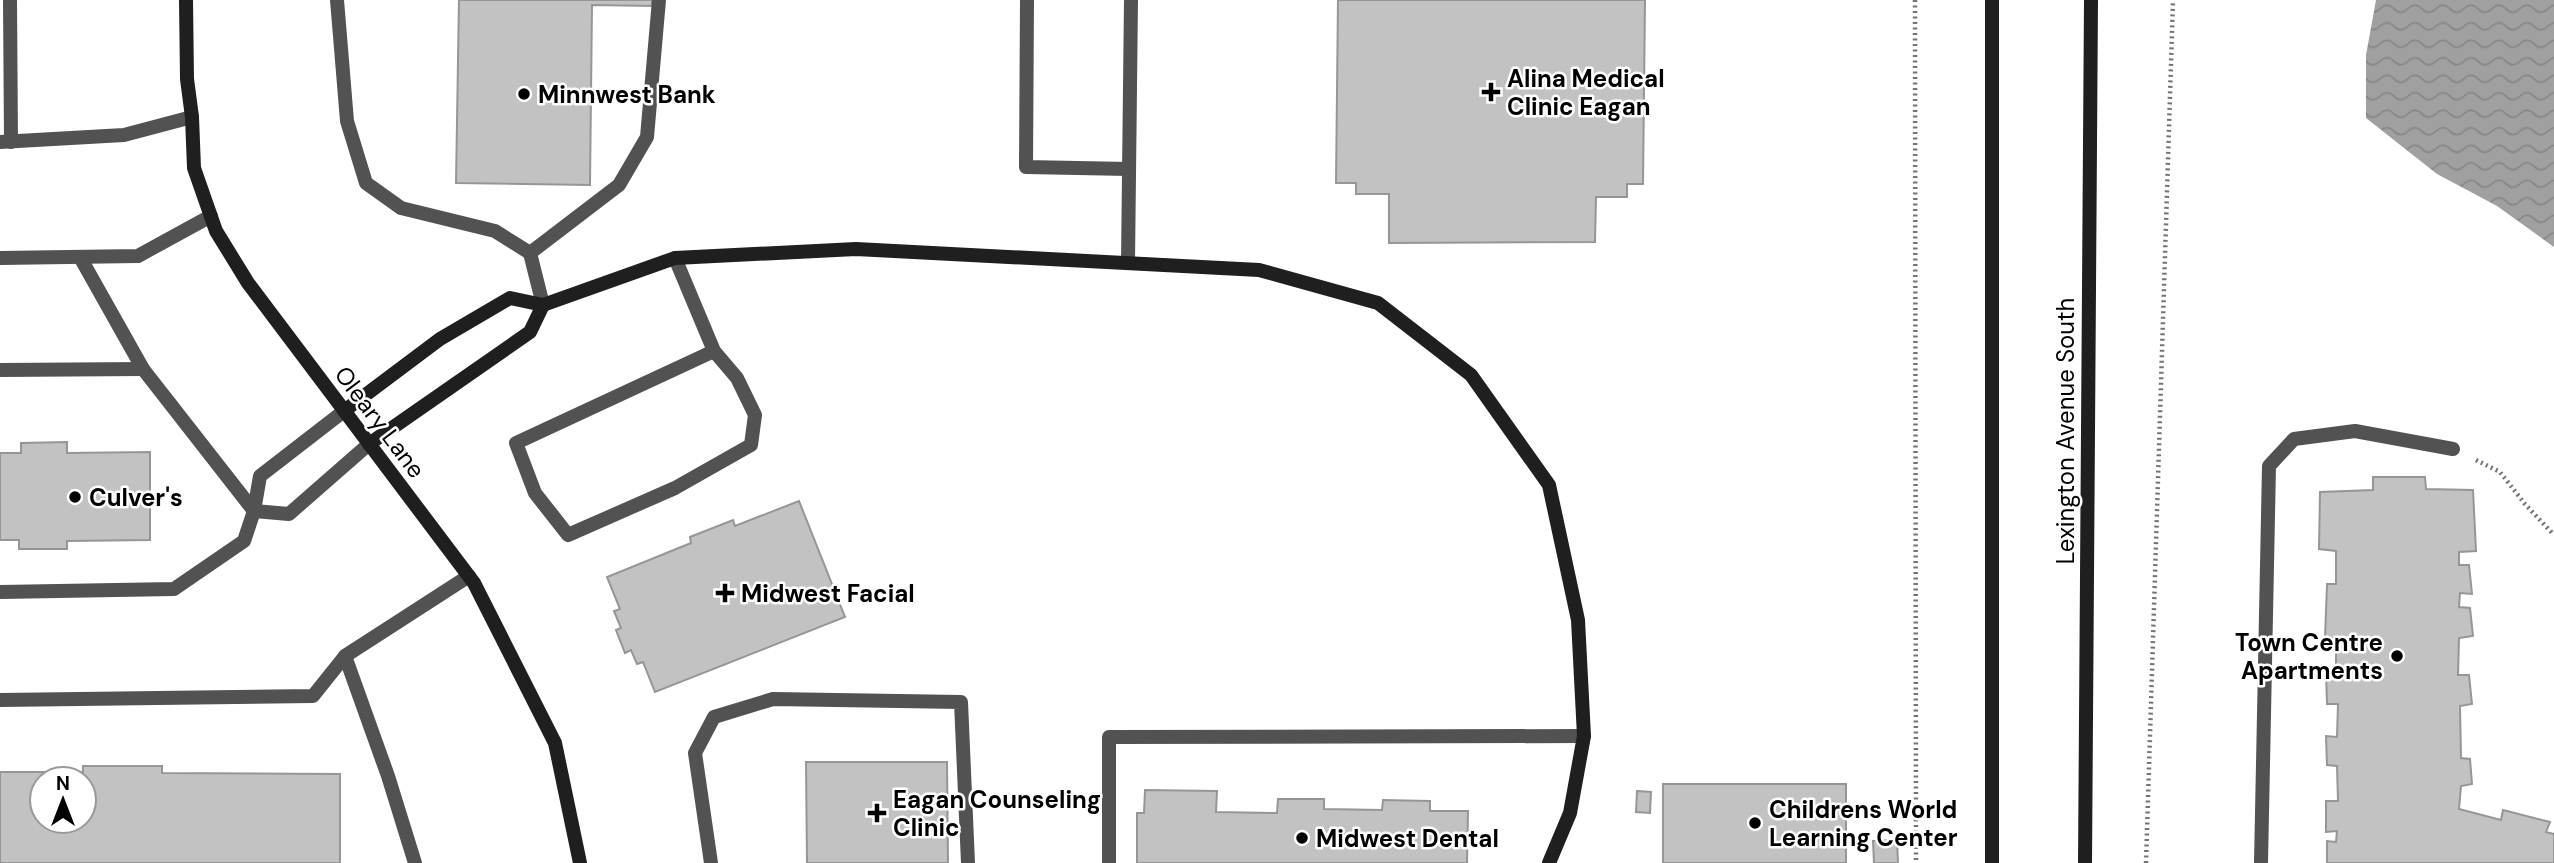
<svg xmlns="http://www.w3.org/2000/svg" width="2554" height="863" viewBox="0 0 2554 863" font-family="'DM Sans',sans-serif">
	<defs>
		<pattern id="water-waves" width="16" height="10" patternUnits="userSpaceOnUse" patternTransform="scale(1.75)"><rect width="16" height="10" fill="#a0a0a0"/><path d="M0 5q4-4 8 0t8 0" fill="none" stroke="#888"/></pattern>
	</defs>
	<rect width="100%" height="100%" fill="#fff"/>
	<path fill="url(#water-waves)" d="M2376,0H2554V247L2497,206L2437,174L2366,118V55Z"/>
	<g fill="#c2c2c2" stroke="#969696" stroke-width="2" fill-rule="evenodd">
		<path d="M459,0H652V6L592,5L590,185L456,183Z"/>
		<path d="M1338,0H1645L1643,184H1627V197H1596L1595,242L1389,243V194H1356V183H1336Z"/>
		<path d="M67,442V453L150,452V540L67,541V549H19V540H0V453H21V443Z"/>
		<path d="M2373,477H2425L2426,489L2473,490L2476,551L2459,552V565H2469L2472,594L2460,593L2459,607L2470,608L2473,636L2459,638L2458,675H2469L2472,704L2460,706L2461,758L2470,759L2472,784L2461,786L2459,809L2501,820L2503,810L2550,822L2546,832L2554,834V863H2327V841L2336,842L2337,831L2326,832V801H2338L2337,766L2327,765L2326,736L2337,737L2338,704H2327L2326,673L2336,674V638H2325L2327,584H2336V551L2319,549L2320,492L2373,490Z"/>
		<path d="M799,501L845,617L655,692L643,662L637,664L631,650L625,653L616,630L621,628L614,611L620,609L607,577L691,543L690,537L733,520L735,526Z"/>
		<path d="M806,762H947L948,863H807Z"/>
		<path d="M83,766H162V773L340,774V863H0V772H83ZM42,779H84V821H42Z"/>
		<rect x="1663" y="784" width="183" height="79"/>
		<path d="M1145,790L1217,791L1216,812L1277,813L1278,799H1324V809L1382,810L1383,800L1430,801V811H1468L1467,863H1137V813H1144Z"/>
		<path d="M1637,791L1651,792L1650,813L1636,812Z"/>
		<path d="M1897,840L1898,863H1874L1873,841Z"/>
	</g>
	<g fill="none" stroke-linecap="round" stroke-linejoin="round">
		<g stroke="#747474" stroke-width="4.5" stroke-dasharray="2 3.5" stroke-linecap="butt">
			<path d="M1915,0L1916,863"/>
			<path d="M2476,460L2500,472L2525,504L2554,535"/>
			<path d="M2146,863L2173,0"/>
		</g>
		<g stroke="#525252" stroke-width="14">
			<path d="M10,0L11,142"/>
			<path d="M337,0L347,121L366,183L401,208L495,231L530,253L543,305"/>
			<path d="M1027,0L1026,167L1129,169"/>
			<path d="M0,142L124,135L192,117"/>
			<path d="M530,253L619,185L647,137L659,0"/>
			<path d="M80,257L143,369L254,511L289,514L369,444"/>
			<path d="M0,258L138,256L211,216"/>
			<path d="M675,258L714,351L737,378L755,415L751,445L675,488L568,535L535,493L516,443L714,351"/>
			<path d="M1128,262L1131,0"/>
			<path d="M0,370L143,369"/>
			<path d="M0,592L174,589L244,541L254,511L260,476L344,411"/>
			<path d="M345,656L388,776L415,863"/>
			<path d="M0,700L313,696L345,656L469,576"/>
			<path d="M711,863L695,753L714,717L773,699L961,702L968,863"/>
			<path d="M1109,863V737L1584,736"/>
			<path d="M2261,863L2269,466L2294,439L2355,431L2453,449"/>
		</g>
		<g stroke="#1f1f1f" stroke-width="14">
			<path d="M186,0L187,79L192,117L194,168L216,231L248,283L474,583L555,743L580,863"/>
			<path d="M1992,0V863"/>
			<path d="M344,411L440,339L510,298L543,305L675,258L856,249L1259,270L1378,303L1471,375L1549,485L1578,620L1584,736L1570,813L1549,863"/>
			<path d="M369,444L530,332L543,305"/>
			<path d="M2085,863L2091,0"/>
		</g>
	</g>
	<g fill="#000" stroke="#fff" stroke-width="2.5">
		<path d="M1487.5 81.5h7v7h7v7h-7v7h-7v-7h-7v-7h7z"/>
		<circle cx="524" cy="94" r="7"/>
		<circle cx="75" cy="497" r="7"/>
		<path d="M721.5 582.5h7v7h7v7h-7v7h-7v-7h-7v-7h7z"/>
		<circle cx="2397" cy="656" r="7"/>
		<path d="M873.5 802.5h7v7h7v7h-7v7h-7v-7h-7v-7h7z"/>
		<circle cx="1755" cy="823" r="7"/>
		<circle cx="1302" cy="838" r="7"/>
	</g>
	<g text-anchor="middle" dominant-baseline="central" stroke-width="5" stroke-linejoin="round" paint-order="stroke">
		<g font-size="24" font-weight="bold" fill="#000" stroke="#fff" text-anchor="start">
			<text x="1507" y="78">Alina Medical<tspan x="1507" dy="28">Clinic Eagan</tspan></text>
			<text x="538" y="94">Minnwest Bank</text>
			<text x="89" y="497">Culver's</text>
			<text x="741" y="593">Midwest Facial</text>
			<text x="2383" y="642" text-anchor="end">Town Centre<tspan x="2383" dy="28">Apartments</tspan></text>
			<text x="893" y="799">Eagan Counseling<tspan x="893" dy="28">Clinic</tspan></text>
			<text x="1769" y="809">Childrens World<tspan x="1769" dy="28">Learning Center</tspan></text>
			<text x="1316" y="838">Midwest Dental</text>
		</g>
		<g font-size="24" fill="#000" stroke="#fff">
			<text transform="translate(380 422) rotate(53)">Oleary Lane</text>
			<text transform="translate(2065 431) rotate(-90)">Lexington Avenue South</text>
		</g>
	</g>
	<g transform="translate(63 800)"><circle r="33" fill="#ffffff" stroke="#999999" stroke-width="2"/>
	<path d="M0-5L12 26L0 18L-12 26Z" fill="#000000"/>
	<text y="-10" font-size="19" font-weight="bold" text-anchor="middle" fill="#000000">N</text>
	</g>
</svg>
